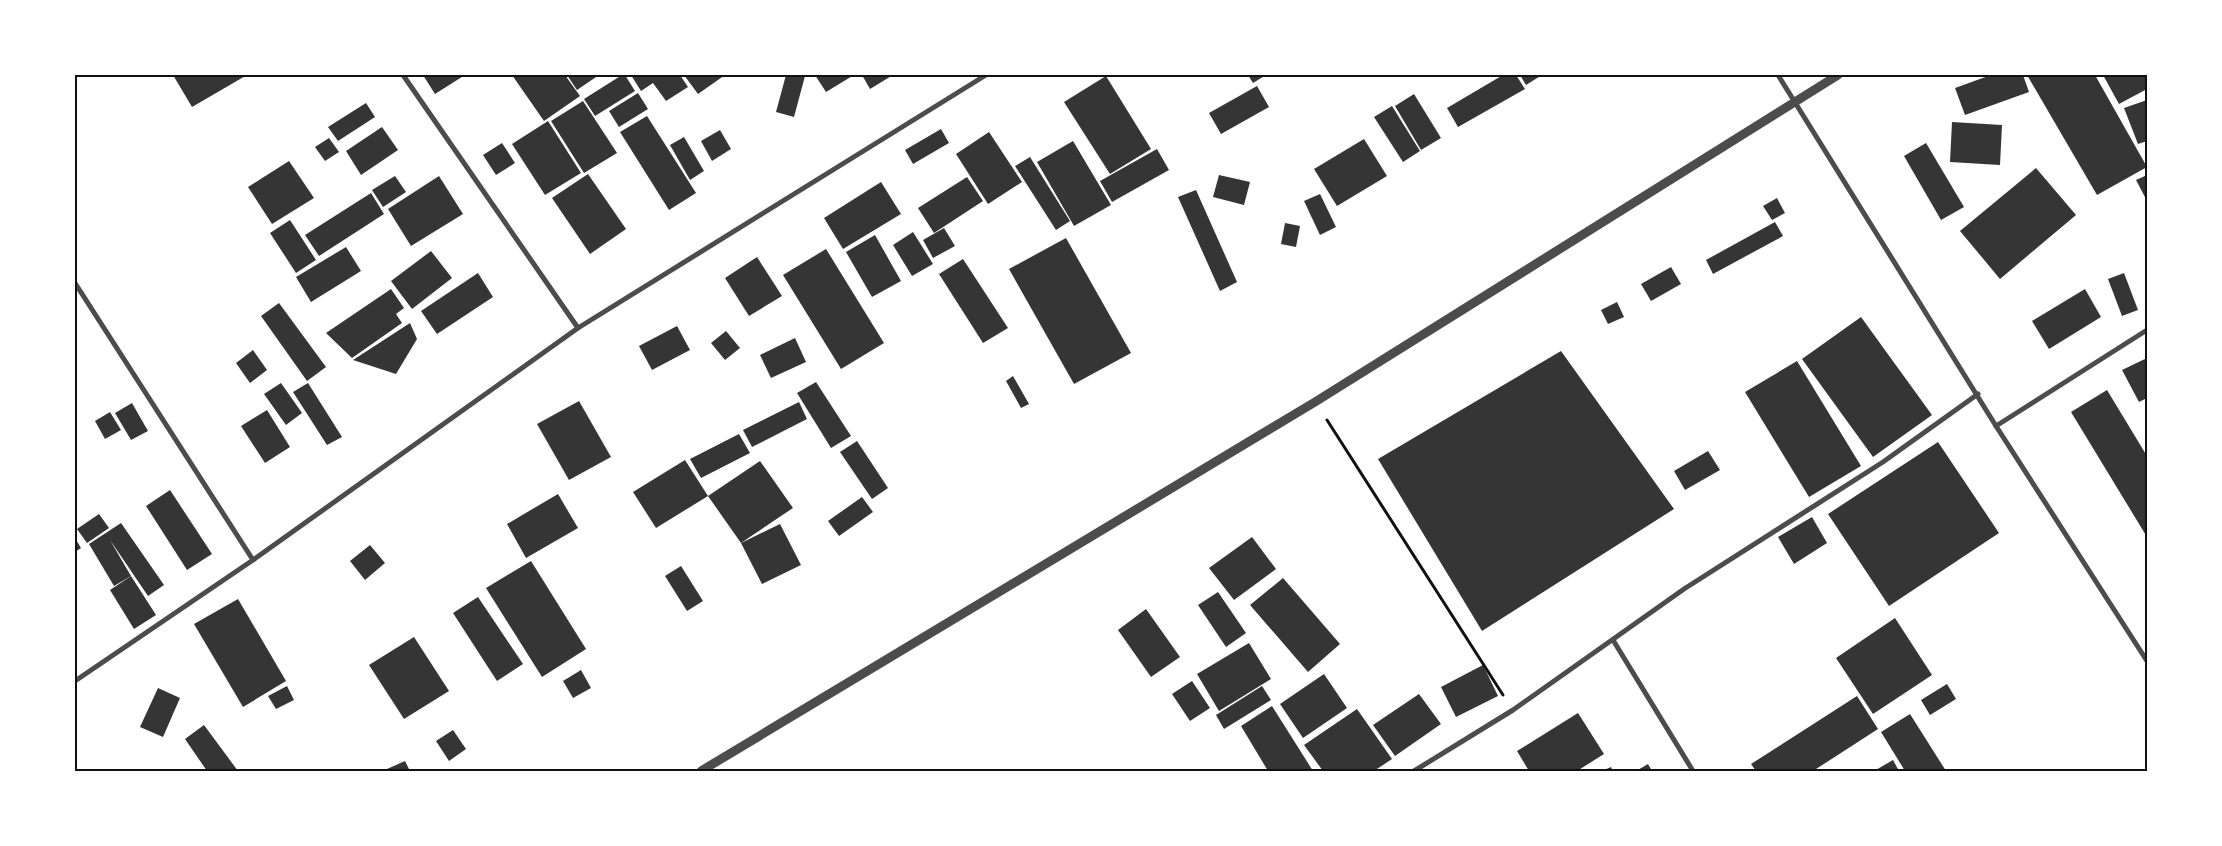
<svg xmlns="http://www.w3.org/2000/svg" width="2222" height="846" viewBox="0 0 2222 846" font-family="Spectral,serif">
	<rect width="100%" height="100%" fill="#fff"/>
	<g fill="#353535">
		<path d="M173,75H247L192,107Z"/>
		<path d="M423,75H465L435,94Z"/>
		<path d="M512,75H565L580,96L544,121Z"/>
		<path d="M567,75H599L577,90Z"/>
		<path d="M622,75H625L635,91L595,116L584,99Z"/>
		<path d="M631,75H680L688,87L666,101L653,83L641,91Z"/>
		<path d="M684,75H725L698,94Z"/>
		<path d="M786,75L805,76L794,117L776,112Z"/>
		<path d="M815,75H854L826,92Z"/>
		<path d="M862,75H893L870,89Z"/>
		<path d="M1248,75H1266L1253,83Z"/>
		<path d="M1503,75H1516L1525,89L1458,127L1447,108Z"/>
		<path d="M1520,75H1542L1526,85Z"/>
		<path d="M1991,75H2023L2029,92L1965,115L1955,88Z"/>
		<path d="M2027,75H2095L2147,167L2097,195Z"/>
		<path d="M2103,75H2147V89L2119,104Z"/>
		<path d="M1106,76L1151,149L1110,174L1064,102Z"/>
		<path d="M1257,86L1269,107L1221,134L1209,113Z"/>
		<path d="M638,93L648,109L619,127L609,111Z"/>
		<path d="M1414,94L1441,138L1421,150L1395,106Z"/>
		<path d="M2147,100V141L2138,144L2124,108Z"/>
		<path d="M583,101L617,153L584,173L551,121Z"/>
		<path d="M366,103L375,117L338,141L328,127Z"/>
		<path d="M1392,106L1420,151L1403,162L1374,117Z"/>
		<path d="M647,116L696,193L669,210L620,132Z"/>
		<path d="M548,121L581,173L545,195L512,144Z"/>
		<path d="M1952,122L2002,125L2000,165L1950,162Z"/>
		<path d="M382,127L398,150L361,175L346,151Z"/>
		<path d="M941,129L949,143L913,164L905,150Z"/>
		<path d="M720,130L731,149L712,161L701,141Z"/>
		<path d="M989,132L1022,182L988,204L956,154Z"/>
		<path d="M684,137L704,171L690,180L670,145Z"/>
		<path d="M329,138L339,152L325,161L315,147Z"/>
		<path d="M1364,139L1387,176L1337,206L1314,169Z"/>
		<path d="M1073,141L1111,205L1074,226L1037,162Z"/>
		<path d="M502,143L515,163L496,175L483,155Z"/>
		<path d="M1926,143L1964,207L1941,220L1904,156Z"/>
		<path d="M1157,149L1169,170L1112,202L1100,181Z"/>
		<path d="M1030,157L1070,221L1056,230L1015,166Z"/>
		<path d="M289,161L314,198L272,224L248,187Z"/>
		<path d="M2036,168L2076,215L2000,279L1960,231Z"/>
		<path d="M588,174L626,229L590,254L552,198Z"/>
		<path d="M1219,175L1250,182L1244,205L1213,197Z"/>
		<path d="M2147,175V201L2136,180Z"/>
		<path d="M395,176L406,192L383,207L372,190Z"/>
		<path d="M439,176L463,214L411,246L388,209Z"/>
		<path d="M967,177L983,201L934,233L918,208Z"/>
		<path d="M881,182L901,214L843,249L824,218Z"/>
		<path d="M1196,190L1237,282L1220,291L1178,197Z"/>
		<path d="M371,193L384,214L319,256L305,235Z"/>
		<path d="M1320,194L1336,227L1320,235L1304,201Z"/>
		<path d="M1777,198L1785,213L1772,220L1763,206Z"/>
		<path d="M290,220L316,260L296,273L270,233Z"/>
		<path d="M1775,222L1783,236L1713,274L1706,260Z"/>
		<path d="M1285,223L1300,226L1296,247L1281,244Z"/>
		<path d="M944,228L955,246L933,258L923,240Z"/>
		<path d="M913,232L933,264L912,276L893,245Z"/>
		<path d="M875,235L901,281L872,297L846,252Z"/>
		<path d="M1066,238L1131,353L1074,384L1009,269Z"/>
		<path d="M346,247L361,271L311,302L296,277Z"/>
		<path d="M826,249L884,343L841,369L783,275Z"/>
		<path d="M431,251L452,278L412,309L391,281Z"/>
		<path d="M757,257L782,296L749,316L725,278Z"/>
		<path d="M963,259L1008,328L983,343L939,274Z"/>
		<path d="M1671,267L1681,284L1651,301L1641,284Z"/>
		<path d="M478,273L493,297L437,334L421,311Z"/>
		<path d="M2124,273L2138,310L2122,316L2108,279Z"/>
		<path d="M391,289L404,308L396,314L402,323L352,358L326,333Z"/>
		<path d="M2085,289L2101,317L2049,349L2032,321Z"/>
		<path d="M1617,302L1624,317L1608,324L1601,310Z"/>
		<path d="M279,303L326,367L307,381L261,316Z"/>
		<path d="M1861,317L1932,415L1873,457L1802,359Z"/>
		<path d="M410,323L417,339L396,374L353,360Z"/>
		<path d="M677,326L690,350L652,370L639,346Z"/>
		<path d="M726,331L740,348L725,360L711,343Z"/>
		<path d="M795,338L806,362L771,378L760,355Z"/>
		<path d="M253,350L267,370L250,383L236,363Z"/>
		<path d="M1561,351L1674,509L1482,631L1378,459Z"/>
		<path d="M2147,358V398L2139,402L2122,370Z"/>
		<path d="M1797,361L1861,466L1809,497L1745,392Z"/>
		<path d="M1013,376L1029,404L1021,408L1006,381Z"/>
		<path d="M816,382L851,436L831,448L797,393Z"/>
		<path d="M281,383L302,413L286,425L264,394Z"/>
		<path d="M308,383L342,437L327,445L293,392Z"/>
		<path d="M2107,390L2147,456V537L2071,412Z"/>
		<path d="M579,401L611,457L569,480L537,424Z"/>
		<path d="M799,402L807,419L752,447L743,430Z"/>
		<path d="M132,403L148,431L131,440L115,413Z"/>
		<path d="M267,410L290,447L265,463L241,426Z"/>
		<path d="M110,412L121,430L105,439L95,421Z"/>
		<path d="M739,434L750,453L701,478L690,459Z"/>
		<path d="M857,441L888,488L872,499L840,452Z"/>
		<path d="M1938,442L1999,533L1889,606L1828,514Z"/>
		<path d="M1708,451L1720,470L1685,490L1674,471Z"/>
		<path d="M685,460L708,496L656,528L633,492Z"/>
		<path d="M760,461L793,508L741,543L708,496Z"/>
		<path d="M170,490L212,554L187,570L146,506Z"/>
		<path d="M558,494L578,528L526,558L507,524Z"/>
		<path d="M862,497L873,512L839,536L828,521Z"/>
		<path d="M99,514L109,528L87,543L77,529Z"/>
		<path d="M1812,517L1827,543L1794,564L1778,537Z"/>
		<path d="M121,523L164,585L148,596L110,540L131,576L114,586L89,544Z"/>
		<path d="M780,524L801,565L762,584L741,543Z"/>
		<path d="M1252,537L1276,569L1234,600L1209,568Z"/>
		<path d="M75,538L81,548L75,552Z"/>
		<path d="M370,545L385,563L365,580L350,561Z"/>
		<path d="M531,561L586,649L542,677L486,588Z"/>
		<path d="M681,566L703,601L687,611L665,576Z"/>
		<path d="M131,576L156,615L134,629L110,590Z"/>
		<path d="M1283,578L1340,644L1308,672L1250,605Z"/>
		<path d="M1218,592L1246,633L1226,647L1198,605Z"/>
		<path d="M478,597L523,664L497,681L453,613Z"/>
		<path d="M238,599L286,681L243,707L194,624Z"/>
		<path d="M1146,609L1180,657L1151,677L1118,630Z"/>
		<path d="M1895,618L1932,675L1873,714L1836,658Z"/>
		<path d="M414,637L449,691L404,719L369,665Z"/>
		<path d="M1249,643L1271,679L1219,711L1197,674Z"/>
		<path d="M1483,665L1498,696L1456,717L1441,687Z"/>
		<path d="M581,670L591,688L573,698L563,681Z"/>
		<path d="M1324,674L1347,708L1303,738L1280,704Z"/>
		<path d="M1192,681L1210,708L1190,721L1172,694Z"/>
		<path d="M1947,684L1956,699L1930,715L1921,700Z"/>
		<path d="M287,686L294,700L276,709L268,696Z"/>
		<path d="M1262,686L1271,700L1224,729L1216,715Z"/>
		<path d="M158,688L180,698L163,737L140,727Z"/>
		<path d="M1419,694L1441,724L1395,756L1373,725Z"/>
		<path d="M1857,696L1878,729L1813,771H1756L1751,764Z"/>
		<path d="M1272,706L1313,771H1268L1241,726Z"/>
		<path d="M1357,709L1392,759L1374,771H1323L1304,745Z"/>
		<path d="M1578,713L1604,754L1577,771H1529L1517,751Z"/>
		<path d="M1910,714L1946,771H1905L1881,732Z"/>
		<path d="M204,725L238,771H207L185,739Z"/>
		<path d="M453,730L466,749L449,761L436,741Z"/>
		<path d="M1893,760L1899,771H1874Z"/>
		<path d="M405,761L410,771H388L387,769Z"/>
		<path d="M1648,764L1652,771H1636Z"/>
		<path d="M1611,767L1613,771H1602Z"/>
	</g>
	<g fill="none" stroke-linecap="round" stroke-linejoin="round">
		<path stroke="#111" stroke-width="3" d="M1327,420L1503,695"/>
		<g stroke="#4c4c4c" stroke-width="5">
			<path d="M403,75L578,328"/>
			<path d="M1778,75L1996,426L2147,661"/>
			<path d="M75,283L253,560"/>
			<path d="M1996,426L2147,330"/>
			<path d="M1613,640L1693,771"/>
			<path d="M75,681L253,560L578,328L986,75"/>
			<path d="M1414,771L1513,710L1684,589L1883,462L1978,394"/>
		</g>
		<path stroke="#4c4c4c" stroke-width="9" d="M701,771L1315,402L1838,75"/>
	</g>
	<rect width="2222" height="846" fill="none" stroke="#ffffff" stroke-width="152"/>
	<rect x="76" y="76" width="2070" height="694" fill="none" stroke="#111" stroke-width="2"/>
</svg>
